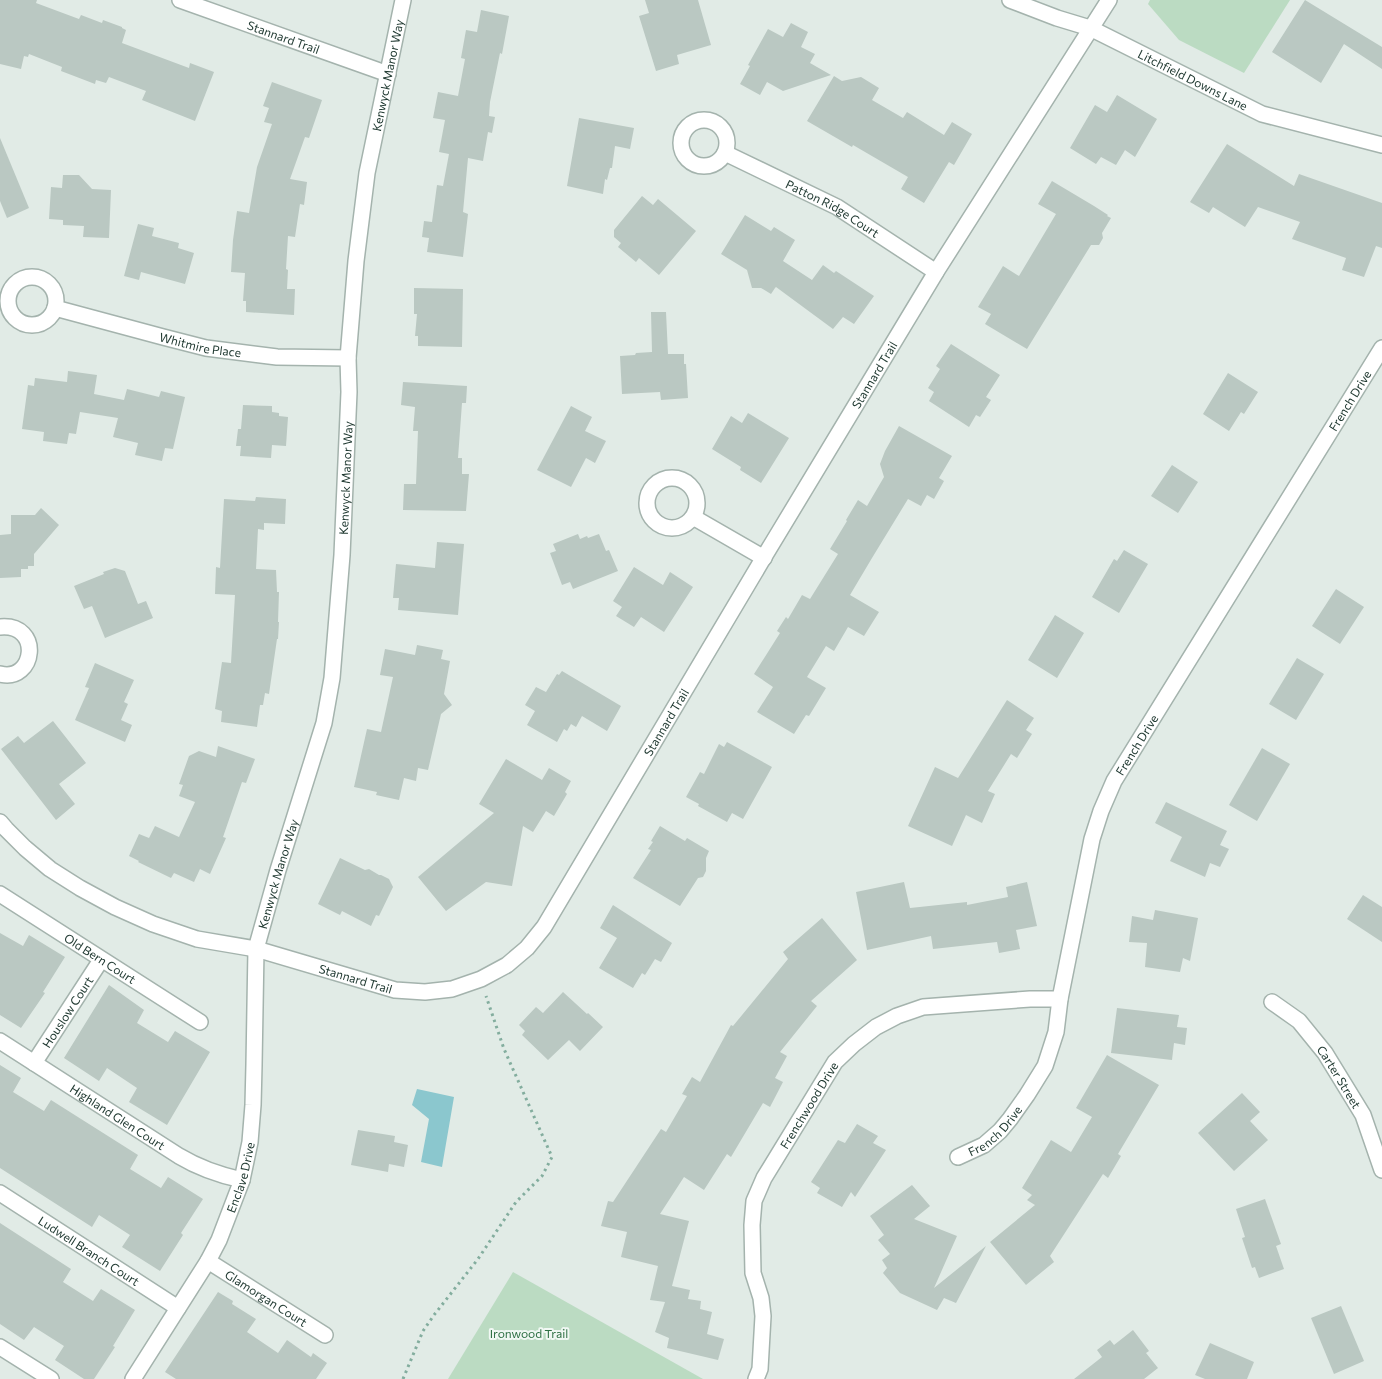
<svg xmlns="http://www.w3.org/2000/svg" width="1382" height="1379" viewBox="0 0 1382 1379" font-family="Commissioner,sans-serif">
	<rect width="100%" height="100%" fill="#e1ebe6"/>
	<g fill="#bbdbc2">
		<path d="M1150,0H1290L1244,73L1179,40L1148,4Z"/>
		<path d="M513,1272L703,1379H448Z"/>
	</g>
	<path fill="#8bc7ce" d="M417,1089L454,1097L442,1167L421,1162L429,1119L412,1105Z"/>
	<g fill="#bac8c2">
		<path d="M0,0H37L36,3L79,19L81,15L102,23L103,20L122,27V28L126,30L122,43L189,68L190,63L214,72L195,121L142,100L146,91L109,77L106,83L96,80L95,84L61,71L62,67L29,54L28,57L24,56L21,69L0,64Z"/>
		<path d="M645,0H698L711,45L677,55L679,64L656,71L639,16L649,13Z"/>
		<path d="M1305,0L1382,47V69L1344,44L1321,83L1272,52Z"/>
		<path d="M481,10L509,16L502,54L500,53L490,102L489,116L495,117L492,133L488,132L483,161L468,158L463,212L468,214L463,257L427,252L429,238L422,237L424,221L432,222L437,185L443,186L449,154L439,152L445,120L433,118L438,92L458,96L465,59L461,58L466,30L477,32Z"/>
		<path d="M791,23L808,32L801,47L815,54L810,63L831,75L783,91L767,82L760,95L740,84L750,66L748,65L768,29L783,37Z"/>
		<path d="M834,76L842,81L861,77L879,88L872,100L903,118L907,112L944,135L952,122L972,134L954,165L949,162L924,203L901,189L908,177L853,145L852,147L807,121Z"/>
		<path d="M272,82L322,100L309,138L305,137L290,179L307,182L304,205L300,204L295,237L288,236L286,269L288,270L287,289H295L294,315L246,312V301H243L245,273L231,272L233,240L237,211L249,213L257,167L272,124L264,122L269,108L263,106Z"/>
		<path d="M1117,95L1157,119L1135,157L1125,150L1116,165L1101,157L1096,164L1070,148L1095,105L1107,112Z"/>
		<path d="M579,118L634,128L630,149L615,146L612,168H610L607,180L605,179L603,194L567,186Z"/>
		<path d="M0,138L29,208L7,218L0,201Z"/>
		<path d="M1227,144L1294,186L1299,174L1382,203V248L1376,246L1364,277L1342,270L1346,258L1292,239L1300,222L1258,207L1245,227L1213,207L1209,213L1190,202Z"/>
		<path d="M63,175H79L92,189L111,190L109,238L83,237L84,226L63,225V220L49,219L51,187L62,188Z"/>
		<path d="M1052,181L1094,206L1108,215L1107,216L1111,218L1102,233L1103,238L1099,245H1091L1027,349L985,324L991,314L978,307L1003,266L1019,276L1056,214L1038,204Z"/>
		<path d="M642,196L653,205L658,199L696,231L659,275L639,258L636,262L618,247L621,243L614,237V230Z"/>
		<path d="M745,215L771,231L774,227L795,240L783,261L812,280L823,265L834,273L836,271L874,296L854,324L843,317L833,329L776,287L775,288L771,294L761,288H752L747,270L721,254Z"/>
		<path d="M138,224L154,228L152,236L179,243L178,248L194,253L185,284L141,272L139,280L124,276Z"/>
		<path d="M414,288L463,289L462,347L418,346V336H415L417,314H414Z"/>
		<path d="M651,312H666L668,354H684V364H686L688,398L661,400L660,392L622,394L620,356L635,355L636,353L652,352Z"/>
		<path d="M951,344L1000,375L986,397L991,400L980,417L976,415L969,427L929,401L934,392L928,388L940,369L936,366Z"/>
		<path d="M68,371L97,375L94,394L124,400L127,389L159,397L161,391L185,397L173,449L165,448L162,461L135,455L138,443L113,437L118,418L80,412L76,434L69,433L67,444L43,441L44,432L22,429L28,385L34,386L35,378L67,382Z"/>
		<path d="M1228,373L1258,392L1244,414L1241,412L1229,431L1203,414Z"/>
		<path d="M403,382L467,386L466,403H462L458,458H462V474H469L466,511L403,510L404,484H416L418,431H413L415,407L401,405Z"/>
		<path d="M243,405L272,406V412L279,413V416L288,417L286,446L272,445L271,458L240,456L241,446H236L238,429H241Z"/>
		<path d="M571,406L592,417L585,431L606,441L595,463L586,458L571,487L537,470Z"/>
		<path d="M748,413L789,438L761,483L740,470L741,467L712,449L731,416L742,423Z"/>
		<path d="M899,426L952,456L939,478L944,481L934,499L927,495L921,506L908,499L872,558L850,595L879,612L864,636L848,627L834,651L826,646L807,677L826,688L809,716L806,715L794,734L757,712L773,687L754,674L780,633L777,631L786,617L788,619L802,595L810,599L838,554L830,549L847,521L846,520L858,500L867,506L884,477L880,464L885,451Z"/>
		<path d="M1172,465L1198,482L1178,513L1151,496Z"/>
		<path d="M256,497L286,499L285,524L264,523V530L258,529L256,569L276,570L277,592H279L278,622H279L278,639H277L269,694L265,693L263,705H260L257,727L221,722L222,711L215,709L222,662L231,663L235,595L215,594L216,567L220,568L224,499L255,501Z"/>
		<path d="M41,508L59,525L34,554V566H28V569H21V577L0,578V535L11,534V515H35Z"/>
		<path d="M578,534L580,539L587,536L588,538L599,534L606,551L609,550L618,571L573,589L570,582L562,585L550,553L556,551L553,544Z"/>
		<path d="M437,542L464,544L458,615L398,610L399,598H393L396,564L435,568Z"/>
		<path d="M1124,550L1148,564L1119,613L1092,597L1114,559L1117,561Z"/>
		<path d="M634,567L663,585L670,572L693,587L664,632L641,617L634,627L616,616L622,607L613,601Z"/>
		<path d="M115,568L125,571L138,604L146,601L153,618L105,638L92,606L84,609L74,586L104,574L103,572Z"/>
		<path d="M1336,589L1364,607L1340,644L1312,626Z"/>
		<path d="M1055,615L1084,633L1057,678L1028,660Z"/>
		<path d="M417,645L443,650L441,659L450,661L444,694L452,705L441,714L428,770L418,768L416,781L404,778L399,800L376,795L377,792L354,787L367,729L381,732L393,677L380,675L385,649L415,655Z"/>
		<path d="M1297,658L1324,674L1296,720L1269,704Z"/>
		<path d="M95,663L134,680L124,702L128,704L121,720L132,725L125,742L75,720L89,688L85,687Z"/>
		<path d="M562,671L621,706L607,731L582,716L576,727L571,724L567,731L564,729L557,742L527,725L535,711L525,705L536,687L546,692L557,674L559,675Z"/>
		<path d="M1007,700L1034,718L1026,730L1032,734L1017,758L1011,754L988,791L995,794L982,823L966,815L952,846L908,826L935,767L958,778Z"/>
		<path d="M53,721L86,763L59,784L75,804L56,820L1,749L18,736L24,743Z"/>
		<path d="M727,742L772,767L743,819L732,813L727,822L698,806L699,804L686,797L700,772L704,774L719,744L724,747Z"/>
		<path d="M218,746L255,759L246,783L242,782L223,837L226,838L210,874L200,869L194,882L174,873L171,878L138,862L139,861L129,856L139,834L149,838L155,826L179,837L195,802L179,796L183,785L179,784L189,756L199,751L216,757Z"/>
		<path d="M1262,748L1290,764L1257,821L1229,805Z"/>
		<path d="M506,759L542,780L549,768L571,781L565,792L567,794L554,816L546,811L533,832L523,826L512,886L486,882L446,911L418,877L494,813L479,804Z"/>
		<path d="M1166,802L1227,831L1220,845L1229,849L1220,867L1210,863L1205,877L1170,861L1182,837L1155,823Z"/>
		<path d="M660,826L685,841L687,838L709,851L706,858V871L703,877L698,878L680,906L633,878L651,850L648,849L653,842L651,841Z"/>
		<path d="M340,858L365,870L369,869L379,875H381L389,879L393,887L379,916L376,915L371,926L342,911L340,915L318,904Z"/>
		<path d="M904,882L910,908L967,902V905L1008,897L1006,887L1027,882L1037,926L1016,930L1020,949L999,953L997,942L933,949L931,936L867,950L856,892Z"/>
		<path d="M1363,895L1382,907V942L1347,919Z"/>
		<path d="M613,905L672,943L661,962L655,959L645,975L642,973L633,988L599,968L617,938L600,928Z"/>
		<path d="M1155,910L1198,918L1190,961L1183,958L1180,972L1145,967L1147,943L1129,942L1132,916L1153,920Z"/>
		<path d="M822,918L857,960L811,1001L817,1006L780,1052L787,1056L775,1078L783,1082L770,1107L763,1103L731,1157L727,1154L704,1190L684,1177L660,1214L689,1221L672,1286L690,1290L688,1299L701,1301L700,1309L712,1312L707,1334L724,1339L718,1360L667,1348L669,1338L655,1332L665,1302L650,1300L658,1266L621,1257L627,1232L601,1226L608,1201L613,1202L661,1129L666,1132L687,1096L682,1094L692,1077L700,1082L731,1025L733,1026L788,959L783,952Z"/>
		<path d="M0,933L23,946L29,935L65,957L43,992L45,993L21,1028L0,1015Z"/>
		<path d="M109,985L144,1010L137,1023L168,1042L175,1031L210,1052L167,1125L129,1102L137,1088L107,1068L99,1081L64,1058Z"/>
		<path d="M563,992L587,1014L588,1013L603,1027L580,1051L569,1040L548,1060L522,1035L525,1031L519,1025L536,1007L543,1013Z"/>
		<path d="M1117,1008L1179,1015L1177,1027L1187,1028L1185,1045L1174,1043L1172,1060L1111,1053Z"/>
		<path d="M1107,1055L1159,1085L1118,1154L1121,1156L1108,1178L1103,1174L1050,1256L1054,1262L1026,1285L990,1242L1035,1205L1027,1200L1032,1195L1022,1188L1051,1140L1071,1152L1092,1117L1076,1108Z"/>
		<path d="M0,1065L21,1078L13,1092L44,1111L51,1100L138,1155L130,1169L161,1188L168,1177L203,1199L181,1233L183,1235L160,1271L122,1247L130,1235L99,1215L92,1227L0,1168Z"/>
		<path d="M1242,1093L1260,1112L1250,1121L1268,1140L1234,1171L1198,1133Z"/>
		<path d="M857,1124L878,1136L873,1143L886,1150L855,1197L851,1192L842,1207L817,1193L820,1188L811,1182L838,1140L845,1143Z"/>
		<path d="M358,1130L395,1136L394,1142L408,1145L404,1167L389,1164L388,1172L351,1165Z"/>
		<path d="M912,1185L930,1206L914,1219L957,1236L934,1288L986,1246L956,1303L944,1298L937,1310L900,1293L883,1273L887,1268L882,1260L890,1254L878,1240L884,1235L870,1216Z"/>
		<path d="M1265,1199L1281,1244L1276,1246L1284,1269L1259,1278L1255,1267L1252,1268L1242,1238L1245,1237L1236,1209Z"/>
		<path d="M0,1223L71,1269L63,1282L93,1301L101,1289L135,1310L113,1346L115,1347L94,1379H84L55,1360L64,1346L34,1327L24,1340L0,1324Z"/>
		<path d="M218,1292L233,1301L232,1304L256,1319L247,1332L278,1353L287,1340L311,1357L313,1353L327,1363L316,1379H176L165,1372Z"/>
		<path d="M1341,1306L1364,1361L1334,1374L1311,1318Z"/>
		<path d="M1133,1330L1149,1351L1146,1353L1158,1368L1144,1379H1074L1102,1357L1097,1350L1110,1340L1114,1345Z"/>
		<path d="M1210,1343L1254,1362L1247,1379H1205L1195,1375Z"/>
	</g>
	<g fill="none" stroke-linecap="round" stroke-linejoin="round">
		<defs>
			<g id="street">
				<path id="s1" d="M180,0L388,74"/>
				<path id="s2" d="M1010,0L1057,18L1090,28L1262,114L1382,145"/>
				<circle cx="704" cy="143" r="23"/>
				<path id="s3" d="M725,153L837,207L936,272"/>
				<circle cx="32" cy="301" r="24"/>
				<path id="s4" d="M55,308L163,337L206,348L277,357L348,358"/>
				<circle cx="672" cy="503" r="25"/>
				<path d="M693,517L764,558"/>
				<path d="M0,627C43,623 35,683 0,674"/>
				<path id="s5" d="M0,822L6,829L25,848L50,869L80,888L115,907L153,924L197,939L256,949L395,990L425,992L452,989L481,979L507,965L527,948L544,927L761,562L936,272L1109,0"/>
				<path id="s6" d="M0,894L200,1022"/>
				<path id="s7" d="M1272,1002L1299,1021L1325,1053L1363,1115L1382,1170"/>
				<path id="s8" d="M0,1041L179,1156C199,1168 219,1175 242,1180"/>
				<path id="s9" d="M34,1063L101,960"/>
				<path id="s10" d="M958,1157L984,1145L1000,1131L1010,1119L1027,1095L1045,1066L1056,1032L1060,999L1092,839L1101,811L1114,781L1382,348"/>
				<path id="s11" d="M0,1193L178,1308"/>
				<path id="s12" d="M208,1261L325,1335"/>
				<path d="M0,1347L51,1379"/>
				<path id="s13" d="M133,1379L208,1261L219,1240L242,1180L250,1142L253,1105L254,1065L256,949L278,870L324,723L332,678L342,555L349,392L348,358L356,261L367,173L403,0"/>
				<path id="s14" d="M756,1379L760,1369L763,1316L761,1298L753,1273L752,1225L754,1201L764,1178L835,1062L854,1044L876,1027L897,1016L923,1007L1030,999H1060"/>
			</g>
		</defs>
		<use href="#street" stroke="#a4b3ad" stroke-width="18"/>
		<path stroke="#83ad9e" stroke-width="3" stroke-dasharray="2.5 4" stroke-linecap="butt" d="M403,1379L423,1331L434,1315L478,1259L516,1202L542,1176L552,1157L504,1049L486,996"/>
		<use href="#street" stroke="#fff" stroke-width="15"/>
	</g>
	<g text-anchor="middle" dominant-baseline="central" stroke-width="4" stroke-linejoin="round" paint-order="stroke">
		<g font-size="12" fill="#223b33" stroke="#f1f8f4">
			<text stroke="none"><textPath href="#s1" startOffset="110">Stannard Trail</textPath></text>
			<text stroke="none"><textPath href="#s13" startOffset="1348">Kenwyck Manor Way</textPath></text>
			<text stroke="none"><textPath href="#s2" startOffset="200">Litchfield Downs Lane</textPath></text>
			<text stroke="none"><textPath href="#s3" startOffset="121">Patton Ridge Court</textPath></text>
			<text stroke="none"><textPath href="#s4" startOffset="150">Whitmire Place</textPath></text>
			<text stroke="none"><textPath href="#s5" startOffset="1251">Stannard Trail</textPath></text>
			<text stroke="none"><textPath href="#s10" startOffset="871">French Drive</textPath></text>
			<text stroke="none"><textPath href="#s13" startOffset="942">Kenwyck Manor Way</textPath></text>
			<text stroke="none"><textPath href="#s5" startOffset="846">Stannard Trail</textPath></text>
			<text stroke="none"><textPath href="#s10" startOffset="466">French Drive</textPath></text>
			<text stroke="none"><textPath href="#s13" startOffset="538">Kenwyck Manor Way</textPath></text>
			<text stroke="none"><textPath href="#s6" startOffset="119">Old Bern Court</textPath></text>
			<text stroke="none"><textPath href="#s5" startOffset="396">Stannard Trail</textPath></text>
			<text stroke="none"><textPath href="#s9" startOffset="61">Houslow Court</textPath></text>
			<text stroke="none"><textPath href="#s7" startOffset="102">Carter Street</textPath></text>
			<text stroke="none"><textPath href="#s14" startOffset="291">Frenchwood Drive</textPath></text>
			<text stroke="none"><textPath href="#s8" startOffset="140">Highland Glen Court</textPath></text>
			<text stroke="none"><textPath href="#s10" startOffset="46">French Drive</textPath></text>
			<text stroke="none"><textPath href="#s13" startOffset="230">Enclave Drive</textPath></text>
			<text stroke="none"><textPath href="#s11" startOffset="106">Ludwell Branch Court</textPath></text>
			<text stroke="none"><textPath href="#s12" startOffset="69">Glamorgan Court</textPath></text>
		</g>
		<g font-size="12" fill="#2e7044" stroke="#f1f8f4">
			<text x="529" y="1333">Ironwood Trail</text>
		</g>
	</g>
</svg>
